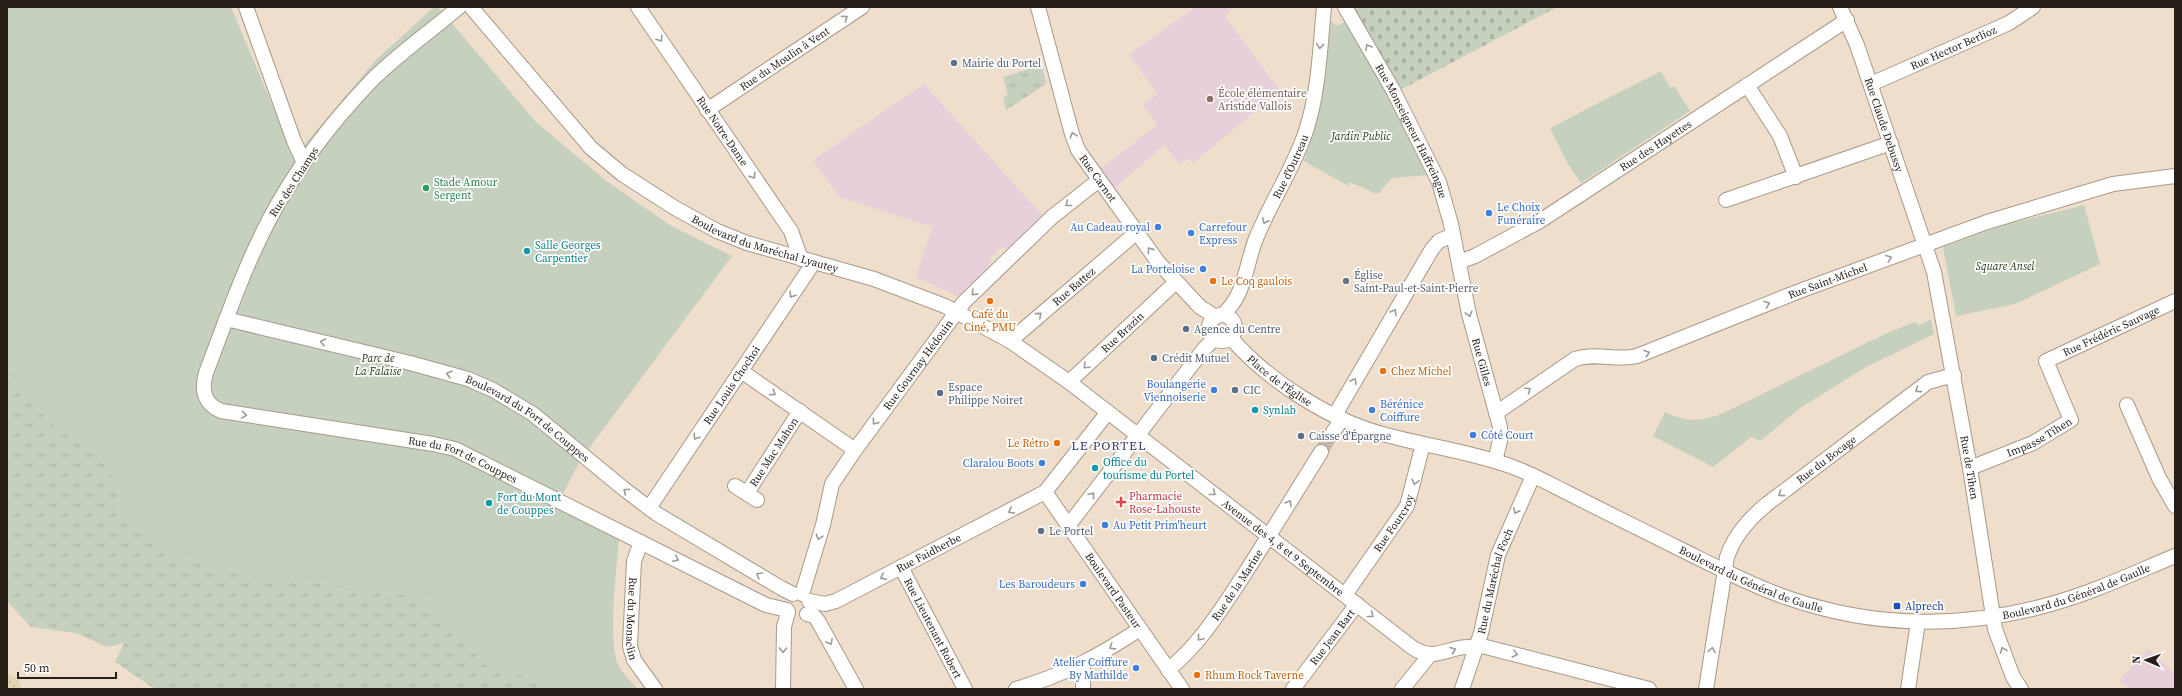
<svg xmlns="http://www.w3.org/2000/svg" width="2182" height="696" viewBox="0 0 2182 696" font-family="'Source Serif 4',serif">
	<defs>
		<pattern id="grass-tufts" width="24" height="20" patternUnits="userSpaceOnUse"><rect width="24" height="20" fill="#c5d0bf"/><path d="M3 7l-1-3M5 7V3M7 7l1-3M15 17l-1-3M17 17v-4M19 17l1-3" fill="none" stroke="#a9b2a3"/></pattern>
		<pattern id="sand-dots" width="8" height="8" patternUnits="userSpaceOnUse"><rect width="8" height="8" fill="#e1d7b3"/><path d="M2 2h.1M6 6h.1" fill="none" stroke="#c1b899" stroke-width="1.8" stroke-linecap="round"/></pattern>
		<pattern id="cemetery-stones" width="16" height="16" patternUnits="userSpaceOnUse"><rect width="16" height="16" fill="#c5d0bf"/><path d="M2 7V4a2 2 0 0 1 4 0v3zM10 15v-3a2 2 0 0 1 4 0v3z" fill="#a9b2a3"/></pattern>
	</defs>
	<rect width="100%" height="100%" fill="#efdecc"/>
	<g fill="#e7d0da">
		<path d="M1196,7H1234L1225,16L1280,91L1193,163L1188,158L1180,164L1164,145L1117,186L1116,190L1101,168L1157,125L1143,105L1157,94L1129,54Z"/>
		<path d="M924,84L1042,215L1010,248L1001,247L992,256L987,269L958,296L916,277L932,227L839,197L813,160Z"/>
		<path d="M2148,649L2175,673V689H2129L2119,681Z"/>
	</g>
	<g fill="url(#grass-tufts)">
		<path d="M1042,65L1046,84L1006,110L1003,97L1008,95L1003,77Z"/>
		<path d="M7,363L49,422L106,460L119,496L117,509L130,528L151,533L175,555L261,577L362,588L428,599L486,665L514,671L547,689H155L115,662L124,643L108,647L75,633L31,627L7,601Z"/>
	</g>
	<path fill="url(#sand-dots)" d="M7,673L18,681L22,689H7Z"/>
	<path fill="url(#cemetery-stones)" d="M1352,7H1557L1400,90Z"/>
	<g fill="#c5d0bf">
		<path d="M7,7H231L294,157L376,60L434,7H438L535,121L605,180L671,226L732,256L581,459L556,507L619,538C617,570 608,633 617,662C621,673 631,681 638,689H547L514,671L486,665L428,599L362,588L261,577L175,555L151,533L129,528L117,509L119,496L106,460L49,422L7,363Z"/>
		<path d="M1345,17L1359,38L1428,175L1392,178L1379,193H1374L1350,182L1348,186L1304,161L1321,106L1331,21L1335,25H1340L1345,21Z"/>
		<path d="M1661,71L1670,88L1674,86L1690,111L1581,183L1568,164L1550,128Z"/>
		<path d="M2084,205L2100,264L2015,304L1956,316L1943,247L2000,226Z"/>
		<path d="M1931,319L1934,334L1866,367L1800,408L1760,441L1751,437L1713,467L1653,436L1665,412C1687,422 1695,422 1719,415L1887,333L1915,322L1919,325Z"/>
	</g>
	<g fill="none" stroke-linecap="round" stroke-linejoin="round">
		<path stroke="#c7b8a8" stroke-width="14" stroke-dasharray="14 7" stroke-linecap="butt" d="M1321,452L1331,435"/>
		<defs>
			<g id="minor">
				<path d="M246,7L294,141L304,163"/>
				<path id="s1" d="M459,7C430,32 398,54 371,81C331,123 294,171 268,222C243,270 225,323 206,373C201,390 204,404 221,411L433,444L455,449L766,605L787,610"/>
				<path id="s2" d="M471,7L591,148L622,174L675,208L717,231L747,243L874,279L945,306L1010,341L1069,382L1413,648C1438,664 1452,642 1477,648"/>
				<path id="s3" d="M638,7L791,231L801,259"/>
				<path id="s4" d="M1038,7L1072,134L1078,150L1158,262L1200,307L1216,317"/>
				<path id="s5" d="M1345,7L1393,90L1439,182L1451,224L1469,314L1500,427V441L1495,461"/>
				<path id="s6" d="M1840,7L1857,45L1934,272L1970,468L1995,629L2013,677L2021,689"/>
				<path id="s7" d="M1871,84L2009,23L2033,7"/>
				<path d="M1747,85L1780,136L1796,177"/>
				<path id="s8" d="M707,110L862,7"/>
				<path d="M1726,200L1891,143"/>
				<path id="s9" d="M1459,262L1475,256L1540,221L1847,20"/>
				<circle cx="1222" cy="328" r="13"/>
				<path id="s10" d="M1222,315C1244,298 1246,266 1255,241C1270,203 1293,170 1306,131C1319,91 1320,48 1324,7"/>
				<path id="s11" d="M226,319L410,363L468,379L493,390L533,414L624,489L657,514L781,588L793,594"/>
				<path id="s12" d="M1231,338C1268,381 1331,421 1386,435C1427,446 1471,452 1510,466C1530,473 1548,483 1566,492C1603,511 1640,529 1676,547C1713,565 1750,585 1788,598C1874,628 1964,629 2051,604C2094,592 2134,573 2175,556"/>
				<path id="s13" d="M1010,341L1137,232"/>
				<path d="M741,371L855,450"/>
				<path id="s14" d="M1069,382L1176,282"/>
				<path d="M2127,405L2159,478L2175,506"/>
				<path id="s15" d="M1496,413L1575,359C1596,352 1617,361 1637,356L1797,292L1987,222L2113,184L2175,176"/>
				<path d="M1335,415L1432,249L1439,241L1453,235"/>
				<path d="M1331,435L1342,419"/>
				<path id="s16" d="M1970,468L2033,443L2071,420L2046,361L2175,301"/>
				<path d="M735,486L757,500"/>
				<path id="s17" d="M1045,492L1182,689"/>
				<path id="s18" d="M747,493L800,411"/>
				<path id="s19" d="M649,508L814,262"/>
				<path d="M1068,526L1204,349L1214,339"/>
				<path id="s20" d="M641,542L634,561L630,646L634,660L655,689"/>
				<path id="s21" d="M901,567L965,689"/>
				<path id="s22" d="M802,594L823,525L832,484L855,450L964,302L1052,217L1099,180"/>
				<path id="s23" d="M1345,595L1407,506L1423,444"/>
				<path id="s24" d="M809,601L825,604L836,601L1045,492L1108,412"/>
				<path d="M807,614L814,616L818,621L856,689"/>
				<path d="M1478,645L1649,689"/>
				<path id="s25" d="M1168,670C1200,644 1220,611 1242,578C1269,536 1295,494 1321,452"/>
				<path d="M783,689L784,627L788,612"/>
				<path d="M1016,689C1066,674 1097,657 1140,629"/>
				<path d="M1083,689V664"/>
				<path id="s26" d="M1293,689L1357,604"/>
				<path d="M1402,689L1430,655"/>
				<path id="s27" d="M1462,689L1481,633L1498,555L1533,476"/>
				<path id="s28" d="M1706,689L1727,557C1734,536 1750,518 1767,504L1928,382L1954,375"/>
				<path d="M1908,689L1918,622"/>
			</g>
		</defs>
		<use href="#minor" stroke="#a99988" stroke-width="16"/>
		<use href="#minor" stroke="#fff" stroke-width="14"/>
	</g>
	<defs><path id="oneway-chevron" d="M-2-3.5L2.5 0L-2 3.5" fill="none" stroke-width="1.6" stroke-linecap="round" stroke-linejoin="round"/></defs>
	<g stroke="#9d9a97">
		<use href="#oneway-chevron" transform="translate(845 18) rotate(-34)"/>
		<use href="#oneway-chevron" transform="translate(660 39) rotate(56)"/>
		<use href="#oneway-chevron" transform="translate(1320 46) rotate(96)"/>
		<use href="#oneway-chevron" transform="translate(1368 47) rotate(-120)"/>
		<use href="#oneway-chevron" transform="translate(1073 135) rotate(-106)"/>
		<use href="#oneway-chevron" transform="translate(753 176) rotate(56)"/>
		<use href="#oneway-chevron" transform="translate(1068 204) rotate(142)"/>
		<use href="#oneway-chevron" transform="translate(1265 221) rotate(116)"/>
		<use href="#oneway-chevron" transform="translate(1150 250) rotate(-125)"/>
		<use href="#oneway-chevron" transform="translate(1889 258) rotate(-20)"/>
		<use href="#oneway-chevron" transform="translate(974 293) rotate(136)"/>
		<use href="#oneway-chevron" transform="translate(792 295) rotate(124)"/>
		<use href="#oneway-chevron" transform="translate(1767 304) rotate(-22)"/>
		<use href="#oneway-chevron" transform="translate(1394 312) rotate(-59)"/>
		<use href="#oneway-chevron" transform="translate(1469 314) rotate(75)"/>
		<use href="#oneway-chevron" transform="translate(1039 315) rotate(-41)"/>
		<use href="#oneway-chevron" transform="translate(323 342) rotate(-167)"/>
		<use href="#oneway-chevron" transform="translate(1647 353) rotate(-20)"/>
		<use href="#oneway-chevron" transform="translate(1086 366) rotate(137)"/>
		<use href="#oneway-chevron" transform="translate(449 374) rotate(-164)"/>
		<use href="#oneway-chevron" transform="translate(1354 381) rotate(-60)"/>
		<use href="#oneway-chevron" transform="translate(1528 390) rotate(-35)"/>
		<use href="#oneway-chevron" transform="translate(1918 390) rotate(143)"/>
		<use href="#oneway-chevron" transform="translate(773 393) rotate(34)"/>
		<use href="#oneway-chevron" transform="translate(244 415) rotate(9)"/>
		<use href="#oneway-chevron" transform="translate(875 422) rotate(126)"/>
		<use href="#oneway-chevron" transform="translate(696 437) rotate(124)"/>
		<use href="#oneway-chevron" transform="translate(1415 482) rotate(103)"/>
		<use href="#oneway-chevron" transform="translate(626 491) rotate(-142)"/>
		<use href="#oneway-chevron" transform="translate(1213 493) rotate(38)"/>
		<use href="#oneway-chevron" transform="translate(1781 494) rotate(143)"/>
		<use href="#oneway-chevron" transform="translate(1092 495) rotate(-52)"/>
		<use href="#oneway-chevron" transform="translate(1289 503) rotate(-59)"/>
		<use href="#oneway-chevron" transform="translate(1011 511) rotate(152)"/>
		<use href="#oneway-chevron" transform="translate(1516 511) rotate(116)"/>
		<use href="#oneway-chevron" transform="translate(819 537) rotate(106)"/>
		<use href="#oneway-chevron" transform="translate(676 559) rotate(27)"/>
		<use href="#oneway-chevron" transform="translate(759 575) rotate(-150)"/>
		<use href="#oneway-chevron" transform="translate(883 577) rotate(153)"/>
		<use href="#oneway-chevron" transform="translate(1371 615) rotate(38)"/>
		<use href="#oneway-chevron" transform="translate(1200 638) rotate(131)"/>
		<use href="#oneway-chevron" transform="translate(830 642) rotate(61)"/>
		<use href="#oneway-chevron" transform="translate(1112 647) rotate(148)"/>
		<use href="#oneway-chevron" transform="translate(783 650) rotate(91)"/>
		<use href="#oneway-chevron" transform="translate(1453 650) rotate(-22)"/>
		<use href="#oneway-chevron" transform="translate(1712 650) rotate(-82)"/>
		<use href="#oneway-chevron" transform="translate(2003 650) rotate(-111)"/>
		<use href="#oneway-chevron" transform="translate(1515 654) rotate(14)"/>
	</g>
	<g fill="#5c6f8a" stroke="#fff" stroke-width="1.5">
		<circle cx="954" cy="63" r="4"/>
		<circle cx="1186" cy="329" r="4"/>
		<circle cx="1154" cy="358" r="4"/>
		<circle cx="1235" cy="390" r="4"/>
		<circle cx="940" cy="393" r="4"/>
		<circle cx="1301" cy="436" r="4"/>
		<circle cx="1041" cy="531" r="4"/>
	</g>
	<circle fill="#8d6e63" stroke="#fff" stroke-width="1.5" cx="1210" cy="99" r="4"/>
	<circle fill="#2e9e5b" stroke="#fff" stroke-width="1.5" cx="426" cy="188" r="4"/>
	<g fill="#3f7fe0" stroke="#fff" stroke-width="1.5">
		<circle cx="1489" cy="213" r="4"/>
		<circle cx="1158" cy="227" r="4"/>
		<circle cx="1191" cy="233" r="4"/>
		<circle cx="1203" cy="269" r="4"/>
		<circle cx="1214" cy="390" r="4"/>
		<circle cx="1372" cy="410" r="4"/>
		<circle cx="1473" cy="435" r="4"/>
		<circle cx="1042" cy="463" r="4"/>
		<circle cx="1105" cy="525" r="4"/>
		<circle cx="1083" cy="584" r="4"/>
		<circle cx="1136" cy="668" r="4"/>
	</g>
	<g fill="#0f9aa8" stroke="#fff" stroke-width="1.5">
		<circle cx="527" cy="251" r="4"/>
		<circle cx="1255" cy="410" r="4"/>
		<circle cx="1095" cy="468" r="4"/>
		<circle cx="489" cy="503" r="4"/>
	</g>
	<g fill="#e8710a" stroke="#fff" stroke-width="1.5">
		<circle cx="1213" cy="281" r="4"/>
		<circle cx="990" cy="301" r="4"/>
		<circle cx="1383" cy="371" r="4"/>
		<circle cx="1057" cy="443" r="4"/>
		<circle cx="1197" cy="675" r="4"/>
	</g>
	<circle fill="#6b7280" stroke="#fff" stroke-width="1.5" cx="1346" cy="281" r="4"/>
	<path fill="#e0444e" stroke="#fff" stroke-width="1.5" d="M1119 496h4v4h4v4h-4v4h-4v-4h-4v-4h4z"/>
	<rect fill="#1a4fb4" stroke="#fff" stroke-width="1.5" x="1893" y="602" width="8" height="8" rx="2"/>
	<g text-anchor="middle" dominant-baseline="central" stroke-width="3.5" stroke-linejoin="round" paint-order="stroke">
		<g font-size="11" fill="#251f18" stroke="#fff">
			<text stroke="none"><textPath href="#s7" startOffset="90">Rue Hector Berlioz</textPath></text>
			<text stroke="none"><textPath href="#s8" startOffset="93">Rue du Moulin à Vent</textPath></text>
			<text stroke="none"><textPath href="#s6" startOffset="126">Rue Claude Debussy</textPath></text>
			<text stroke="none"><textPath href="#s3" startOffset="150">Rue Notre-Dame</textPath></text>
			<text stroke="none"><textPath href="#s5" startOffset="141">Rue Monseigneur Haffreingue</textPath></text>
			<text stroke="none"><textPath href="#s9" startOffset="229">Rue des Hayettes</textPath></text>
			<text stroke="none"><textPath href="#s10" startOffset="165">Rue d'Outreau</textPath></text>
			<text stroke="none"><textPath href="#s4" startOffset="183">Rue Carnot</textPath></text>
			<text transform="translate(294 182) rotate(-57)">Rue des Champs</text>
			<text stroke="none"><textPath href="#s2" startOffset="386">Boulevard du Maréchal Lyautey</textPath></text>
			<text stroke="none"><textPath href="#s15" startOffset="363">Rue Saint-Michel</textPath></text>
			<text stroke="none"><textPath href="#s13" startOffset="84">Rue Battez</textPath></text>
			<text stroke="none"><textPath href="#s16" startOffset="248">Rue Frédéric Sauvage</textPath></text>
			<text stroke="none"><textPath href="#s14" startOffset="73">Rue Brazin</textPath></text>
			<text stroke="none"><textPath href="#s5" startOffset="384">Rue Gilles</textPath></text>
			<text stroke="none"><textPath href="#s22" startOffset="261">Rue Gournay Hédouin</textPath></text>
			<text stroke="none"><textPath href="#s12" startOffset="65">Place de l'Église</textPath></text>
			<text stroke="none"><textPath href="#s19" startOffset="148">Rue Louis Chochoi</textPath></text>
			<text stroke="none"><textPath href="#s11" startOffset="321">Boulevard du Fort de Couppes</textPath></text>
			<text stroke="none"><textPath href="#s16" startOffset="76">Impasse Tihen</textPath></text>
			<text stroke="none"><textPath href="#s18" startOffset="49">Rue Mac Mahon</textPath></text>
			<text stroke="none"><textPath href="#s1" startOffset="747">Rue du Fort de Couppes</textPath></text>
			<text stroke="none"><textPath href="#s28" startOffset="275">Rue du Bocage</textPath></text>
			<text stroke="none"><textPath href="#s6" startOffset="480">Rue de Tihen</textPath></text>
			<text stroke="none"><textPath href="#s23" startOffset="87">Rue Fourcroy</textPath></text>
			<text stroke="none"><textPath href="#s2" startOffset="993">Avenue des 4, 8 et 9 Septembre</textPath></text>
			<text stroke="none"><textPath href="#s24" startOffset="132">Rue Faidherbe</textPath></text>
			<text stroke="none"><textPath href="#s12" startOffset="580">Boulevard du Général de Gaulle</textPath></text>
			<text stroke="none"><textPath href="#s27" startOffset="113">Rue du Maréchal Foch</textPath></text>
			<text stroke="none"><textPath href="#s25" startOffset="110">Rue de la Marine</textPath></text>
			<text stroke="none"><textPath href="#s17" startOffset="120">Boulevard Pasteur</textPath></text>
			<text stroke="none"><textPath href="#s12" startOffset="916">Boulevard du Général de Gaulle</textPath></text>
			<text stroke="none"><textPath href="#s20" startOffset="78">Rue du Monaclin</textPath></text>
			<text stroke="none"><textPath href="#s21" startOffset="69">Rue Lieutenant Robert</textPath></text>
			<text stroke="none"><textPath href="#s26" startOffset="65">Rue Jean Bart</textPath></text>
		</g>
		<g font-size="11" fill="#4e5e75" stroke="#fff" text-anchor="start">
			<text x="962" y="63">Mairie du Portel</text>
			<text x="1194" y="329">Agence du Centre</text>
			<text x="1162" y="358">Crédit Mutuel</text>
			<text x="948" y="387">Espace<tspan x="948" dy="13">Philippe Noiret</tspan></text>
			<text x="1243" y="390">CIC</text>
			<text x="1309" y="436">Caisse d'Épargne</text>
			<text x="1049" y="531">Le Portel</text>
		</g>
		<g font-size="11" fill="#785e54" stroke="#fff" text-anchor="start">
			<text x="1218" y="93">École élémentaire<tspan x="1218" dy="13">Aristide Vallois</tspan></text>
		</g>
		<g font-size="11" font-style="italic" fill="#253c13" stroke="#fff">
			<text x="1361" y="136">Jardin Public</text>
			<text x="2005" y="266">Square Ansel</text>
			<text x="378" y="358">Parc de<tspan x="378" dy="13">La Falaise</tspan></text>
		</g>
		<g font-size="11" fill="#27864d" stroke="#fff" text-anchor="start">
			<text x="434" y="182">Stade Amour<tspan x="434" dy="13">Sergent</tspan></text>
		</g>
		<g font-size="11" fill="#366cbe" stroke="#fff" text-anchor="end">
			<text x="1497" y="207" text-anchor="start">Le Choix<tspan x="1497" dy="13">Funéraire</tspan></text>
			<text x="1150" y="227">Au Cadeau royal</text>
			<text x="1199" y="227" text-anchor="start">Carrefour<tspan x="1199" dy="13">Express</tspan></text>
			<text x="1195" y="269">La Porteloise</text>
			<text x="1206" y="384">Boulangerie<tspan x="1206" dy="13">Viennoiserie</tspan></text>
			<text x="1380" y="404" text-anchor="start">Bérénice<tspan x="1380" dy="13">Coiffure</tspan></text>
			<text x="1481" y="435" text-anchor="start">Côté Court</text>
			<text x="1034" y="463">Claralou Boots</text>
			<text x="1113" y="525" text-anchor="start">Au Petit Prim'heurt</text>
			<text x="1075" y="584">Les Baroudeurs</text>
			<text x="1128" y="662">Atelier Coiffure<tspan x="1128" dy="13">By Mathilde</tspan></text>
		</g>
		<g font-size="11" fill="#0d838f" stroke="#fff" text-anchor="start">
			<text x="535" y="245">Salle Georges<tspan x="535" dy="13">Carpentier</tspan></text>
			<text x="1263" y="410">Synlab</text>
			<text x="1103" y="462">Office du<tspan x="1103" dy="13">tourisme du Portel</tspan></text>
			<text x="497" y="497">Fort du Mont<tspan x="497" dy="13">de Couppes</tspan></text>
		</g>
		<g font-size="11" fill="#5b616d" stroke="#fff" text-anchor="start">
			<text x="1354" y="275">Église<tspan x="1354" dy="13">Saint-Paul-et-Saint-Pierre</tspan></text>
		</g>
		<g font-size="11" fill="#c56008" stroke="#fff" text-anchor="start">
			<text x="1221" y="281">Le Coq gaulois</text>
			<text x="990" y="314" text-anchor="middle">Café du<tspan x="990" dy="13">Ciné, PMU</tspan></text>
			<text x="1391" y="371">Chez Michel</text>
			<text x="1049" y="443" text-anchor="end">Le Rétro</text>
			<text x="1205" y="675">Rhum Rock Taverne</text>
		</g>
		<g font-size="11" fill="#be3a42" stroke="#fff" text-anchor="start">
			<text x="1129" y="496">Pharmacie<tspan x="1129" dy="13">Rose-Lahouste</tspan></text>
		</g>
		<g font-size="11" fill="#164399" stroke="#fff" text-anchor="start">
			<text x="1905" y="606">Alprech</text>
		</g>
		<g font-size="13" letter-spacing="1" fill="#3d3e7a" stroke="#fff">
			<text x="1109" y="445">LE PORTEL</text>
		</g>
	</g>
	<rect width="2182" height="696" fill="none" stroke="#251f18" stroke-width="16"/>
	<g transform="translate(2146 660) rotate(272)" stroke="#ffffff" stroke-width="3" paint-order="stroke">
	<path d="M0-3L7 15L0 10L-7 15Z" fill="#251f18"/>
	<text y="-6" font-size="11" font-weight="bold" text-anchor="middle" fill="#251f18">N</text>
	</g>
	<path d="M18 672v6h98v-6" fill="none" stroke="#251f18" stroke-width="2"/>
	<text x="24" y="672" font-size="12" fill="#251f18" stroke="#ffffff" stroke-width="3" paint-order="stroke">50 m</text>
</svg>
